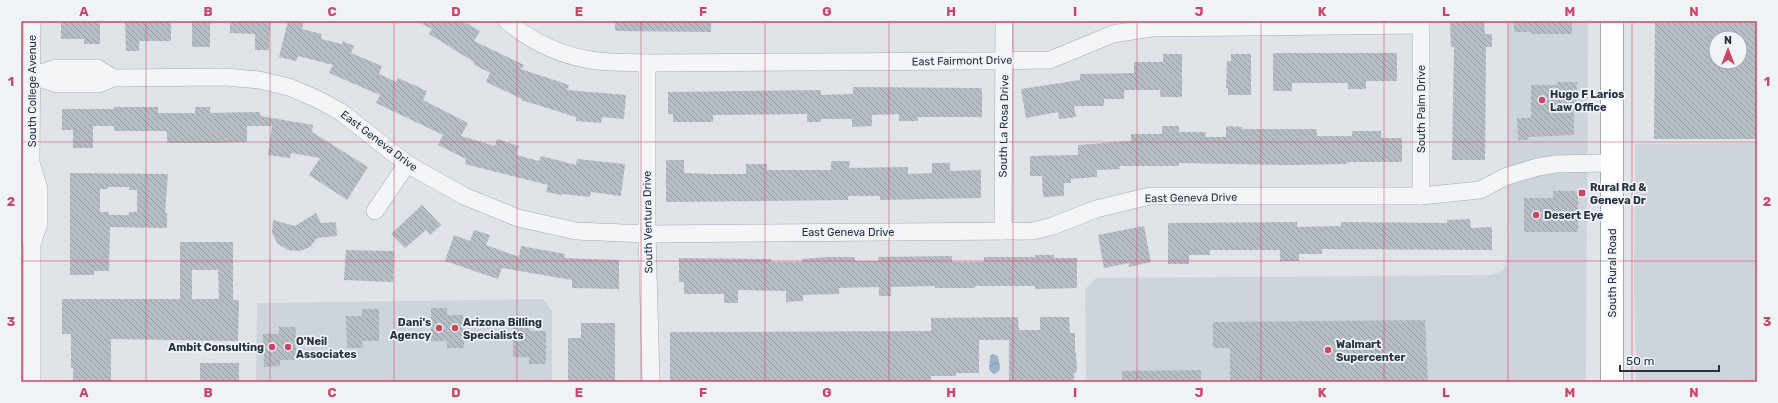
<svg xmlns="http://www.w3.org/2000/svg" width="1778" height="403" viewBox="0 0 1778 403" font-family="Rubik,sans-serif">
	<defs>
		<pattern id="water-waves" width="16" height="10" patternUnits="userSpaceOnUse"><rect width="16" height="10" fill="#9bb5c9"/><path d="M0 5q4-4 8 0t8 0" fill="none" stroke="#7e94a5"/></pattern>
		<pattern id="building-back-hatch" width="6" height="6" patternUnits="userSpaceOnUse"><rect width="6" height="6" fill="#b7bec6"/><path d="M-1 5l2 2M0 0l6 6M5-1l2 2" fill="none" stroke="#959ba2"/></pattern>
	</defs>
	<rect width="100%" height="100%" fill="#e0e4e9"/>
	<g fill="#ced4db">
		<path d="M1508,21H1588L1586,382H1086L1085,289L1096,278L1492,275L1502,271L1507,262Z"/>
		<path d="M1757,143V382H1636L1634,286L1635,144Z"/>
		<path d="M543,299L552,311V382H256L257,303Z"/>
	</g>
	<path fill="url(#water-waves)" d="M993,354L998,356L1000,368L999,371L994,374L991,372L989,369L990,356Z"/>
	<g fill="url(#building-back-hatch)" fill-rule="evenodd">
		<path d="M61,21H100V44H84V39H61Z"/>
		<path d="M125,21H171V41H139V51H126Z"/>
		<rect x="192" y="21" width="18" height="26"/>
		<path d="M230,21H270L269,50H255V34L230,33Z"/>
		<path d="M288,21H304L302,29L322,34L321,39L342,44L343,41L354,46L351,53L382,66L379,74L396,82L398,78L427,91L423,100L468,123L461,136L495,146L497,139L519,146L516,155L539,161L541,156L576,165L577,159L625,164L621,196L591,192L590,197L563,194L562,195L546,192L548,185L465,164L466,159L438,145L443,135L376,103L380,95L329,73L333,65L298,56L296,61L279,57Z"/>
		<path d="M416,21H463L480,31L474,41L524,65L521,69L569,85L567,90L626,95L624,119L602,117L601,123L576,121V117L521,100L522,99L486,82L490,73L473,64L474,62L429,34L432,29Z"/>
		<path d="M615,21H711V32L615,31Z"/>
		<path d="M1450,21H1484L1485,34H1492V47H1486L1485,160H1452L1454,47H1451Z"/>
		<path d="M1514,21H1572V34H1531V32H1514Z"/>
		<path d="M1655,23H1757V139H1654ZM1716,38H1740V62H1716Z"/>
		<path d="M1273,53H1397V81H1366V89H1348V83H1292V91H1273Z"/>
		<path d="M1163,54H1182V97H1160V90H1124V99H1104V106H1074L1076,117L1059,119L1058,112L1026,118L1021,89L1080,80V74L1134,73V62H1163Z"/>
		<path d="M1231,54H1251V95H1228V88H1226L1227,61H1231Z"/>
		<path d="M1557,82H1577L1576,108H1574V135L1528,137V140H1518L1517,118H1531V85H1557Z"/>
		<path d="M853,87L982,88V117H917L918,121H899V114L872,115V126L852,127V119H821V122H807V114L713,115V122H673V114H668V92L821,90V95L853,94Z"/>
		<path d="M114,107H158V113H195V107H210V113L260,112V116L313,125L312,132L368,167L347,200L309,175L320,158L291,153L290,158L268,155L272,126H247V142L210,143H167V131H114V126H93V148H73V130H62V109H114Z"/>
		<path d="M1162,126H1179V132H1206L1205,137H1226V126L1242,127V129H1317V136H1352V131H1381V138H1402V162H1347V164L1291,165L1179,163V166H1119L1120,169L1097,170V177L1071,179V183H1064V196L1043,197L1042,176H1030V156L1078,155V145L1131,141V134H1162Z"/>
		<path d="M666,160H684V173L713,174H746V164H767V170H831V161H850L849,168L908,167V174L932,173V163H950V171L981,170V198L880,200V196H848V200L666,202Z"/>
		<path d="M70,173L168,174L165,213H167V228L110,227L109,271H94V275H70ZM108,187H129V190H137V212H129V215H109V212H100V189H108Z"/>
		<path d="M1553,191H1578V232H1524V198H1553Z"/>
		<path d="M422,205L441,225L430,235L426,230L405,248L391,234Z"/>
		<path d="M316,213L321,223L336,222L337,236L317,238L310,247L300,251L288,250L278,244L272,233L273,220L295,226Z"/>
		<path d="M1470,219L1471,228L1492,227V250L1322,249V254H1299V261H1280V250H1210V255H1189V264H1168V223L1297,222V227L1341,226V222L1447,223V220Z"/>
		<path d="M1144,226L1151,262L1129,267V263L1104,268L1098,235Z"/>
		<path d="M474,230L490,235L486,245L519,257L521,246L565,254L564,258L619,260V289L572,288V280L502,268L498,279L445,261L454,235L470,241Z"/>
		<path d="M180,242H233V300H239L238,341L111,339V382H73V368H71V334H62V299H180ZM192,270H218L219,299H192Z"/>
		<path d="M346,250L394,251L393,282L344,280Z"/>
		<path d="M1035,255H1054V258H1077V288L1035,289V286H975V288H935V286L891,287V296H879V287L839,288V294L803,295V301L786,302V291L738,290V303H724V294H684V282H679V258L771,259V262H802V259L827,257H855V261H878V257L952,256V262H984V257H1035Z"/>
		<path d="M431,308H447V315H463L464,348H447V341H431Z"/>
		<path d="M362,309H379V341H362L363,348H347L346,316H362Z"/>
		<path d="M1018,317L1019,330H1040V317H1069L1070,333H1075V352H1076L1077,372L1074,373V382H1009V340H979V373H956V376H931V382H670V332L931,331V318Z"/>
		<path d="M1425,320L1428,382H1230V348H1213V322Z"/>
		<path d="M581,323H615V382H568V338H581Z"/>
		<path d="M513,325H529V331H546V364H529V357H513Z"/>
		<path d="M279,327H296V360H280V366L264,367L263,334H279Z"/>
		<rect x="200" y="363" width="39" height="19"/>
		<path d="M1201,370V382H1122V371Z"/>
	</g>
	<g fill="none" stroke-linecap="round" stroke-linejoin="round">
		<defs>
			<g id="minor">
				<path d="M32,21L31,162L26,189V225L32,243"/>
				<path d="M507,21C533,43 565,57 598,61C614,63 631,62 647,63L988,61L1050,60L1113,34L1151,28L1421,25"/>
				<path d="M1421,21V196"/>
				<path d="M647,63V234L651,382"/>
				<path d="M32,76L57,84H99L113,78L226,77L259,80L289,87L317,99L341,112L407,164L464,196L518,218L576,231L647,234L1033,231L1053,226L1096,209L1150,196H1421L1480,190L1507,176L1538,167L1556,164L1612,163"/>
				<path d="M32,76L56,68H97L113,78"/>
				<path d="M375,211L407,164"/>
				<path d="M1003,231L1004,21"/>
				<path d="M32,382V243L39,224V189L32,166"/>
			</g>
			<path id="major" d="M1612,382V21"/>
		</defs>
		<use href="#minor" stroke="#a5abb3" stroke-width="18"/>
		<use href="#major" stroke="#9faab5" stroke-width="24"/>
		<use href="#minor" stroke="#f3f5f7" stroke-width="17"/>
		<use href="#major" stroke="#fff" stroke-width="22"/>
	</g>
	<path fill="none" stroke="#cf4465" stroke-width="1" stroke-opacity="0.55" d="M146,21V382M270,21V382M394,21V382M517,21V382M641,21V382M765,21V382M889,21V382M1013,21V382M1137,21V382M1261,21V382M1384,21V382M1508,21V382M1632,21V382M21,142H1757M21,261H1757"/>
	<g fill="#cf4465" stroke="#eff3f6" stroke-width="1.5">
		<circle cx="1542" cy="100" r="4"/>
		<rect x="1578" y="189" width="8" height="8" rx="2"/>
		<circle cx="1536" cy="215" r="4"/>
		<circle cx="439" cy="328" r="4"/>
		<circle cx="455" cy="328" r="4"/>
		<circle cx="272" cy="347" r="4"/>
		<circle cx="288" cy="347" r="4"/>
		<circle cx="1328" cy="350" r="4"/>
	</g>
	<g text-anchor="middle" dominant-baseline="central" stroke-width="3.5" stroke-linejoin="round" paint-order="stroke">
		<g font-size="11" fill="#283341" stroke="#eff3f6">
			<text transform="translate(962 61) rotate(-1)">East Fairmont Drive</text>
			<text transform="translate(32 91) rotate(-90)">South College Avenue</text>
			<text transform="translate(1421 109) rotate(-90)">South Palm Drive</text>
			<text transform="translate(1004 126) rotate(-89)">South La Rosa Drive</text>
			<text transform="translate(379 141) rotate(37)">East Geneva Drive</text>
			<text transform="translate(1191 198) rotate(-1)">East Geneva Drive</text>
			<text transform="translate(648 222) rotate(-91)">South Ventura Drive</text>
			<text x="848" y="232">East Geneva Drive</text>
			<text transform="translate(1612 273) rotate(-90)">South Rural Road</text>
		</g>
		<g font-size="11" font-weight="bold" fill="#283341" stroke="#eff3f6" text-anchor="start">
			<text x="1550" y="94">Hugo F Larios<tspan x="1550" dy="13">Law Office</tspan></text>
			<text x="1590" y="187">Rural Rd &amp;<tspan x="1590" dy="13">Geneva Dr</tspan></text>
			<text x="1544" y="215">Desert Eye</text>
			<text x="431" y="322" text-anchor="end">Dani's<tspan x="431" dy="13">Agency</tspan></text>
			<text x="463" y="322">Arizona Billing<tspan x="463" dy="13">Specialists</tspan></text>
			<text x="296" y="341">O'Neil<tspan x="296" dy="13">Associates</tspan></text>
			<text x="1336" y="344">Walmart<tspan x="1336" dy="13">Supercenter</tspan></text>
			<text x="264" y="347" text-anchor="end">Ambit Consulting</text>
		</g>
	</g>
	<rect width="1778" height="403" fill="none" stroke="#eff3f6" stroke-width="44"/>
	<g transform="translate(1728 50)"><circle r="19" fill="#eff3f6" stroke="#9fa6ae"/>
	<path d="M0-3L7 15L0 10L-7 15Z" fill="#cf4465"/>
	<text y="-6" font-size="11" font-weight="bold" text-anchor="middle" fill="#283341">N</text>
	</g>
	<path d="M1620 365v6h99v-6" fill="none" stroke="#283341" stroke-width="2"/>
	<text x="1626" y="365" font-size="12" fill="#283341" stroke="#eff3f6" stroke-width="3" paint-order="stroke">50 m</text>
	<rect x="22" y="22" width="1734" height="359" fill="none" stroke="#cf4465" stroke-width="1.5"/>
	<g font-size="13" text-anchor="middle" font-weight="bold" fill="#cf4465">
		<text x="84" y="16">A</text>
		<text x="208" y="16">B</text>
		<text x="332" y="16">C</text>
		<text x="456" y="16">D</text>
		<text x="579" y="16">E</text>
		<text x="703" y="16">F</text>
		<text x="827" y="16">G</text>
		<text x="951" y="16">H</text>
		<text x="1075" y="16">I</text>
		<text x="1199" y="16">J</text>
		<text x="1322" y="16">K</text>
		<text x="1446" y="16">L</text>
		<text x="1570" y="16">M</text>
		<text x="1694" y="16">N</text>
		<text x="11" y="86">1</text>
		<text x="1767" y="86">1</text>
		<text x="11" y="206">2</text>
		<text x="1767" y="206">2</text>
		<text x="11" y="326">3</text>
		<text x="1767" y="326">3</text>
		<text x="84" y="397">A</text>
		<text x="208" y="397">B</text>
		<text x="332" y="397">C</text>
		<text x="456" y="397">D</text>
		<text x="579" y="397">E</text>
		<text x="703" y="397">F</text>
		<text x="827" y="397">G</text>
		<text x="951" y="397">H</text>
		<text x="1075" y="397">I</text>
		<text x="1199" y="397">J</text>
		<text x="1322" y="397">K</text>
		<text x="1446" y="397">L</text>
		<text x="1570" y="397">M</text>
		<text x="1694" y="397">N</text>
	</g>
</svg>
